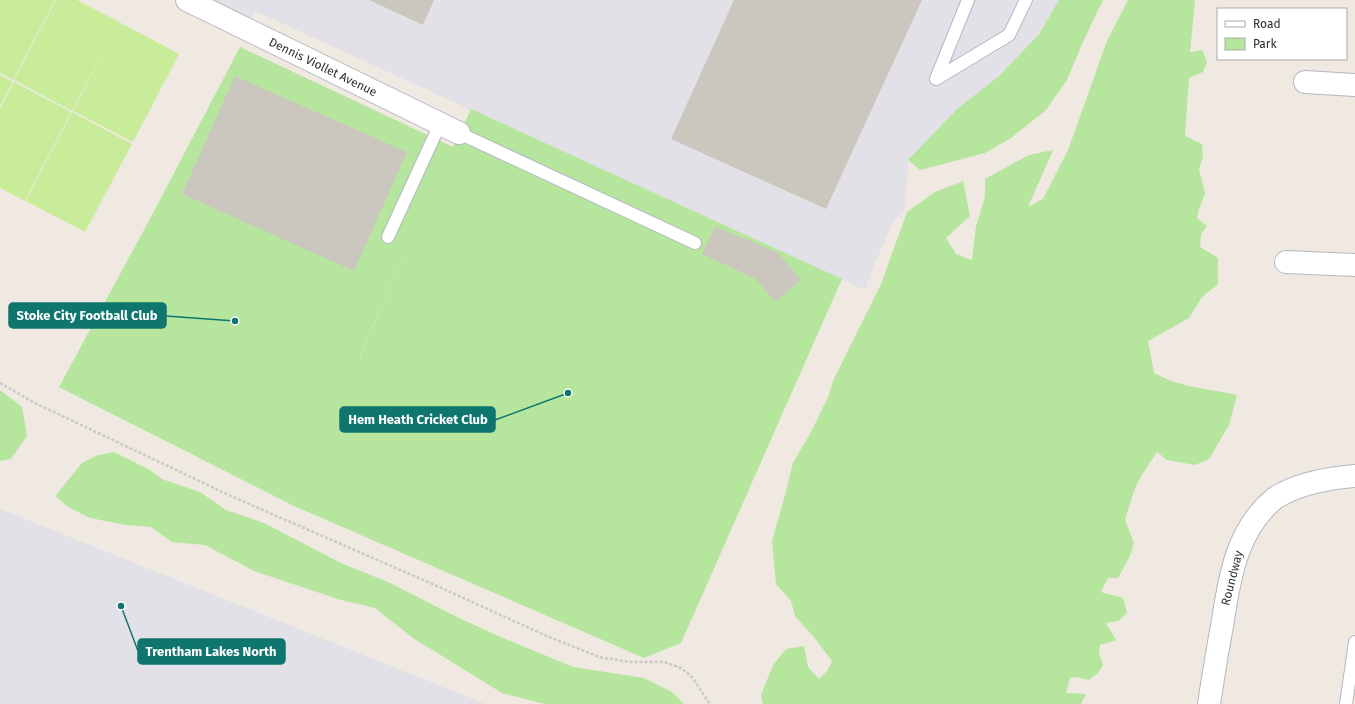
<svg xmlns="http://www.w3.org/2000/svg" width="1355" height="704" viewBox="0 0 1355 704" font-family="'Fira Sans',sans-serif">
	<rect width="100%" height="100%" fill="#efe9e1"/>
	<g fill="#e3e1e8">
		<path d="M203,0H1060L1037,35L1016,59L1000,76L956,110L909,160L904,212L894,220L873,268L865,290L255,11L248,24Z"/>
		<path d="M0,509L486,704H0Z"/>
	</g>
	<g fill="#b6e59e" fill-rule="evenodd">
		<path d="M1059,0H1103L1082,44L1067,80L1046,110L1011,138L985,153L920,170L908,160L956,110L999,76L1039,34Z"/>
		<path d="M1128,0H1195L1190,52L1202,50L1207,62L1203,72L1189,78L1185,136L1202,144L1203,157L1199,169L1205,193L1199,209L1197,218L1207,226L1201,234L1200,247L1218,258V284L1202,297L1189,318L1148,341L1154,373C1161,376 1168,380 1175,382C1195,389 1216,390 1237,395L1229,425L1209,459L1195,465L1167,460L1157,452L1141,476L1134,491L1125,520L1134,543L1130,556L1118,578H1108L1101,592L1123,598L1127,613L1118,621L1106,623L1116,640L1100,645L1099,654L1103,665L1098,673L1089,680L1075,677L1070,678L1066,693L1086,694L1081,704H763L761,695L773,665L786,649L804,646L808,667L819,679L827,671L832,661L813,636L795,616L791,601L776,584L772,541L785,495L793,463L811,432L829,395L833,381L881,284L907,212L935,192L963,181L970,216L946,238L956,254L972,260L976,226L985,197V179L1029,155L1053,150L1028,207L1043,199L1068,150L1107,41Z"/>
		<path d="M240,47L453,147L471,109L842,279L681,643L644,658L294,506L59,387L152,215ZM422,215L360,356V357Z"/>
		<path d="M0,390L22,407L27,436L11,459L0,461Z"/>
		<path d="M114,452L150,470L162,479L200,492L226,510L264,523L341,563L388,582L459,618L503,638L573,667L644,678L672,692L684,704H545L502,693L413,638L375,608L341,600L254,571L205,545L172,542L151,527L126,525L90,518L68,507L55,496L82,463L98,455Z"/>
	</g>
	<g fill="#c9ec9a">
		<path d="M0,0H55L13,80L0,73Z"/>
		<path d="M56,0H77L119,22L72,111L14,80Z"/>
		<path d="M119,22L179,54L133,142L73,111Z"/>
		<path d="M0,75L13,82L0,106Z"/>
		<path d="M14,82L71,112L25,201L0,188V109Z"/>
		<path d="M72,112L132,144L85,232L26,201Z"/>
	</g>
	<g fill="#cbc7bf">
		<path d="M369,0H434L423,25Z"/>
		<path d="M734,0H922L826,209L671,139Z"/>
		<path d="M235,76L407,152L354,271L182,194Z"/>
		<path d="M715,226L778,253L801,280L775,302L756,279L702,254Z"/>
	</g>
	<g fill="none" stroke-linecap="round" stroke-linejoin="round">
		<defs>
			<g id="service">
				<path d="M968,0L936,79L1009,35L1026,0"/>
				<path d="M459,133L695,243"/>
				<path d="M388,237L440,124"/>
				<path d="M1346,704L1355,642"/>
			</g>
			<g id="minor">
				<path d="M187,0L459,133"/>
				<path d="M1305,82L1355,85"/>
				<path d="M1286,262L1355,265"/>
				<path d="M1209,704C1213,678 1217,652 1222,626C1229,580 1236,530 1274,499C1277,496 1281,495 1284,493C1306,482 1331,478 1355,476"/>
			</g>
		</defs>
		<use href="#service" stroke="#b4b7c1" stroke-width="14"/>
		<use href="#minor" stroke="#b4b7c1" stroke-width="24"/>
		<path stroke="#c9c9c9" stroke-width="2.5" stroke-dasharray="3 2" stroke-linecap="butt" d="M0,383L35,403L233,497L437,586L549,637L599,657L629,662H664L681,668L692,677L710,704"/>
		<use href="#service" stroke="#fff" stroke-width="12"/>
		<use href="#minor" stroke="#fff" stroke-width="22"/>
	</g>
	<g text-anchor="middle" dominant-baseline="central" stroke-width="3" stroke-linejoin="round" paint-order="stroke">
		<g font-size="12" fill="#2e2e2e" stroke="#fff">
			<text transform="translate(323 67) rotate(26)">Dennis Viollet Avenue</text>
			<text transform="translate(1232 578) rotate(-76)">Roundway</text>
		</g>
	</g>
	<path fill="none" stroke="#0f766e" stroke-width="1.5" d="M235 321L166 316M568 393L495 420M121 606L138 651"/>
	<g fill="#0f766e" stroke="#fff" stroke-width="1.5">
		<circle cx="235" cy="321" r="4"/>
		<circle cx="568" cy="393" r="4"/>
		<circle cx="121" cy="606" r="4"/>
	</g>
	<g fill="#0f766e" stroke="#0f766e" stroke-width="1.5">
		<rect x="9" y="303" width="157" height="25" rx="4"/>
		<rect x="340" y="407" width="155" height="25" rx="4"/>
		<rect x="138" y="639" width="147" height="25" rx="4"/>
	</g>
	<g font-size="13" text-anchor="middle" font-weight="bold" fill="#fff">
		<text x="87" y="320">Stoke City Football Club</text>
		<text x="418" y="424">Hem Heath Cricket Club</text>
		<text x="211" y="656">Trentham Lakes North</text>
	</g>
	<rect x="1217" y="8" width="130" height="52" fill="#ffffff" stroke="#ababab"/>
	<rect x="1225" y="21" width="20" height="6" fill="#ffffff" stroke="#ababab"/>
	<text x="1253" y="28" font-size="12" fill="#2e2e2e">Road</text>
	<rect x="1225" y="38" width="20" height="12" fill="#b6e59e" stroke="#ababab"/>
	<text x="1253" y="48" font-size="12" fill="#2e2e2e">Park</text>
</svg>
